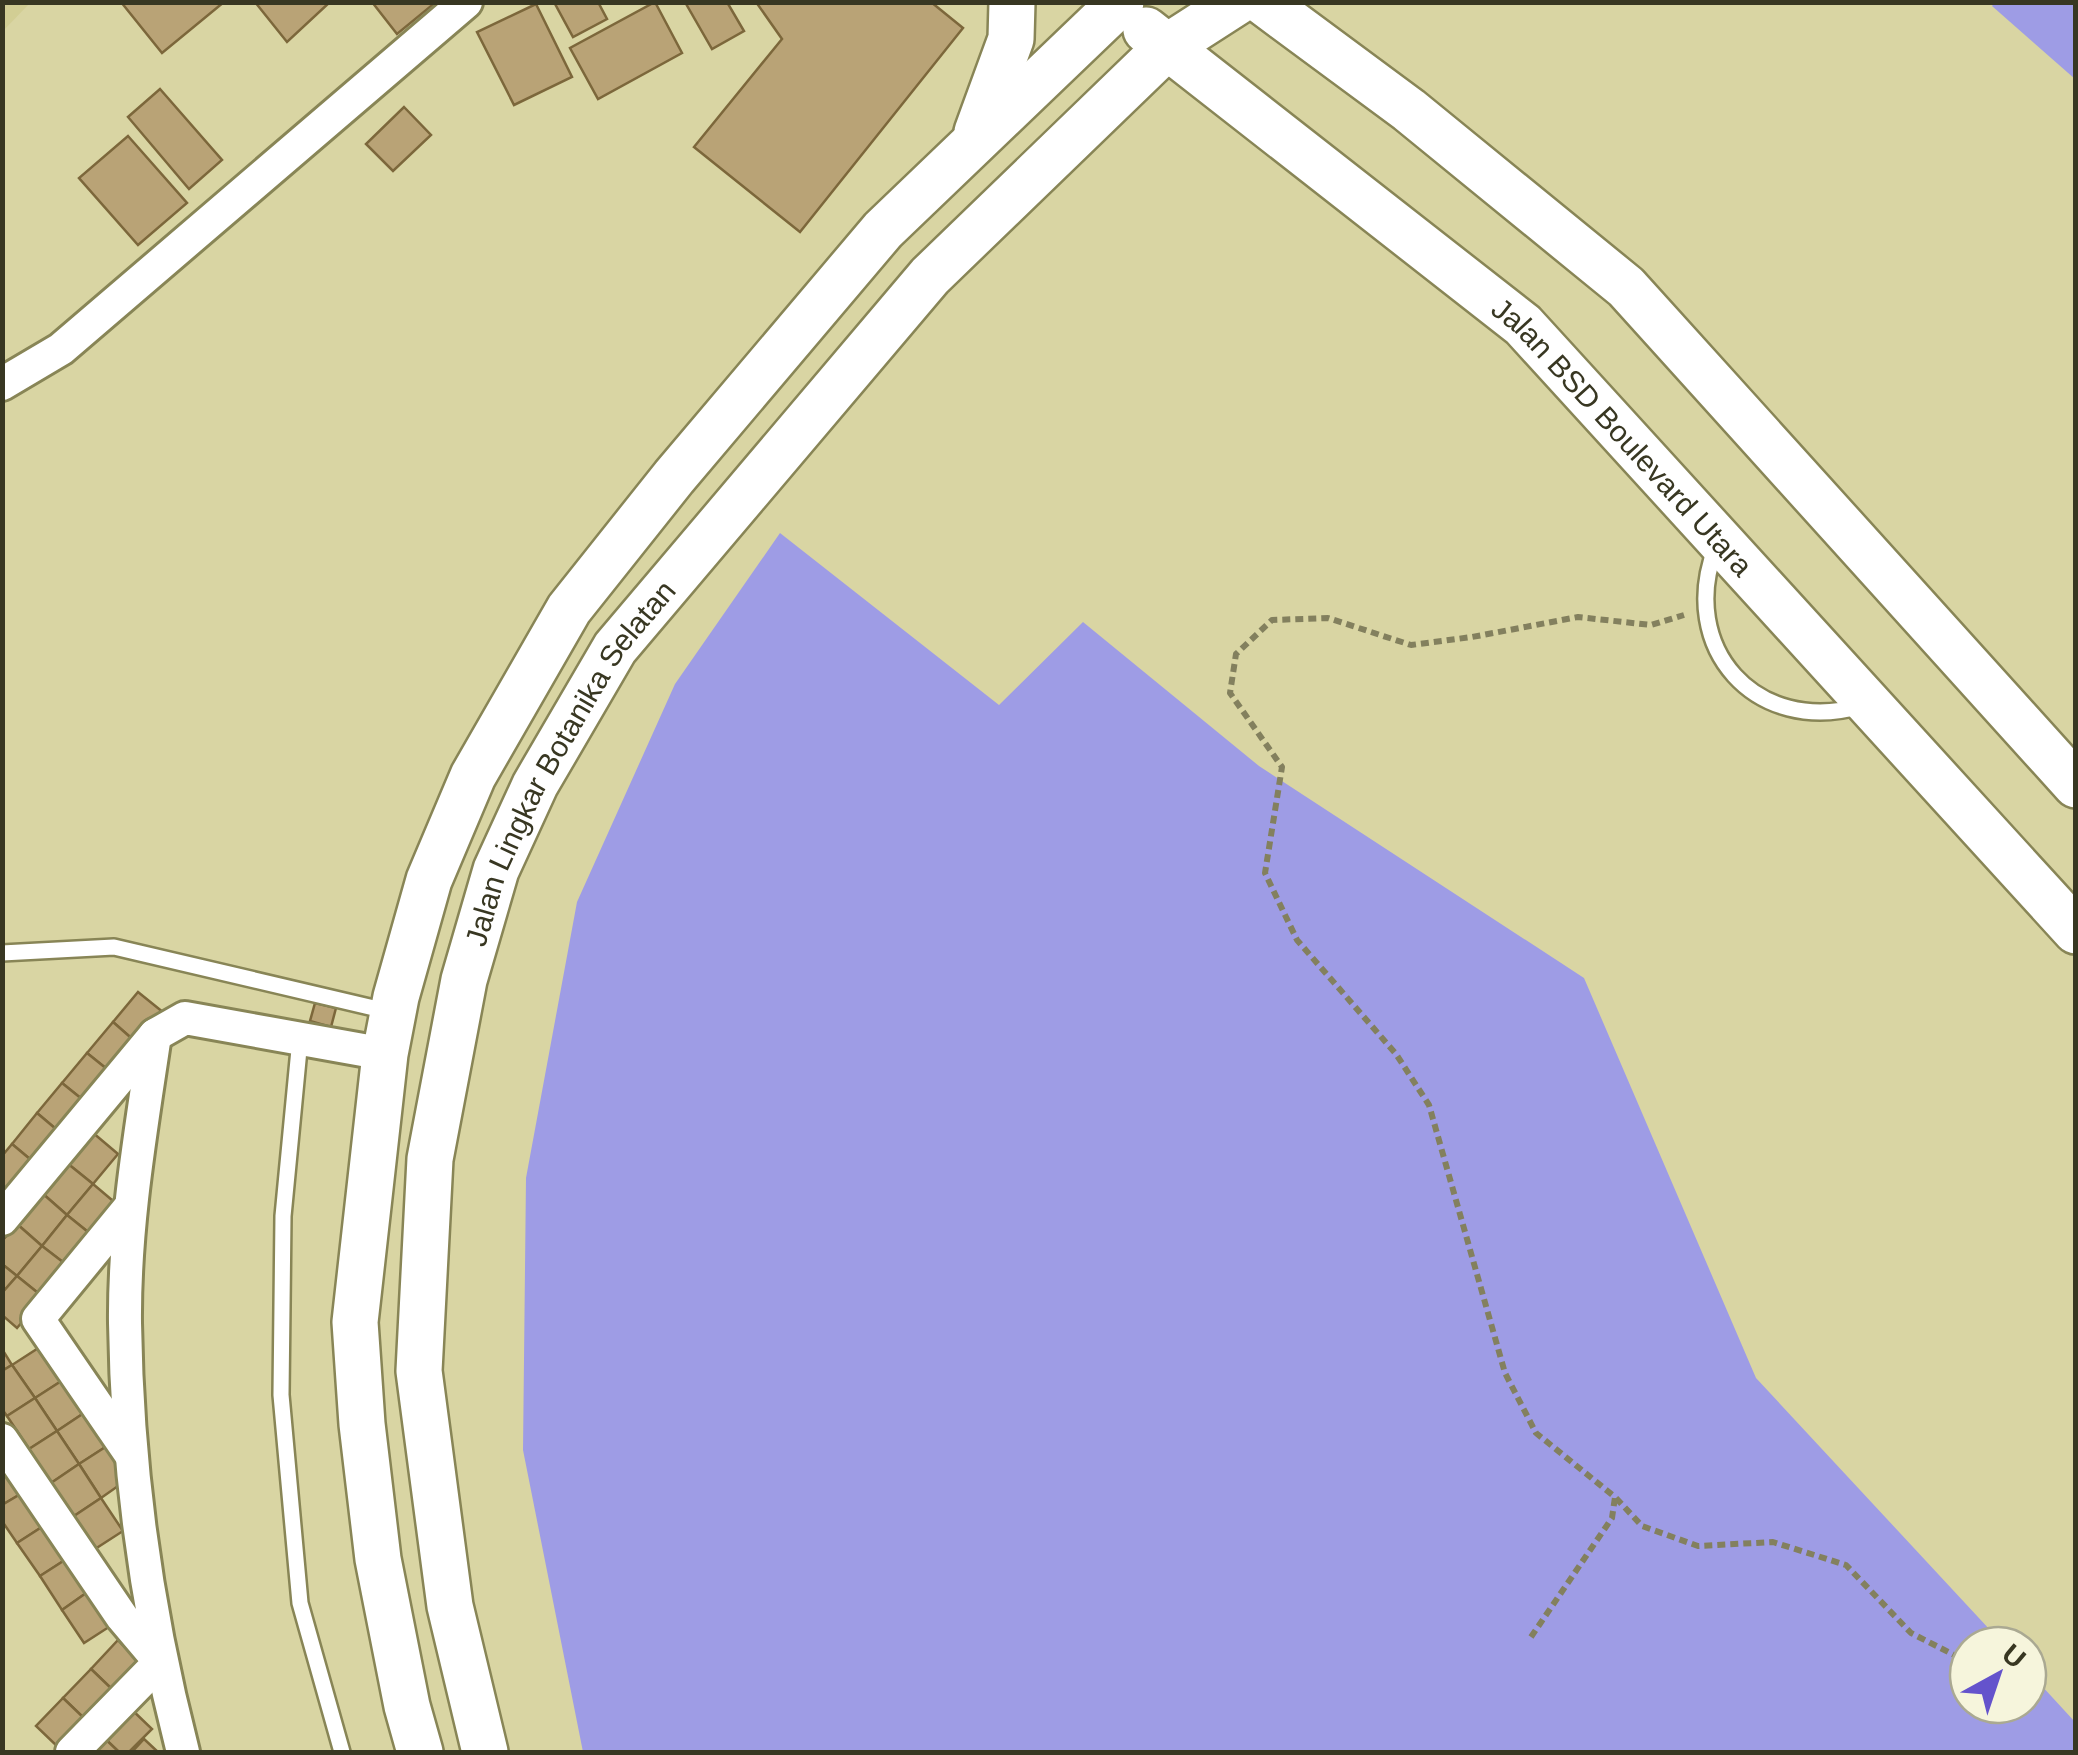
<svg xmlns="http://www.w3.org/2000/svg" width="2078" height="1755" viewBox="0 0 2078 1755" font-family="Helvetica,sans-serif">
	<rect width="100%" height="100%" fill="#d9d5a3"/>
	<path fill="#d2ce94" d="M3,2L30,3L3,31L2,3Z"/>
	<g fill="#9e9ce5">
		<path d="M1995,2L2075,3V79L1992,6Z"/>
		<path d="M780,533L999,705L1083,622L1259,766L1584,978L1756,1378L2004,1645H1968V1705H2028V1671L2075,1722V1752H583L523,1450L526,1178L577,902L675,684Z"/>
	</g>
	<g fill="#b9a376" stroke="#7c673b" stroke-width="2.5">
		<path d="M121,2H224L162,53Z"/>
		<path d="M255,2H330L287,42Z"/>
		<path d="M372,2H436L397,34Z"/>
		<path d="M554,2H598L607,19L573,37Z"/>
		<path d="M655,2L682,53L598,99L570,48Z"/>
		<path d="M685,2H727L744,31L712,49Z"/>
		<path d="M756,2H931L963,28L800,232L694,147L782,39Z"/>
		<path d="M536,4L572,77L514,105L477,32Z"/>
		<path d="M160,89L222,160L189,189L128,117Z"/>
		<path d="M404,107L431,135L393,171L366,144Z"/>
		<path d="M128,136L187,203L138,245L79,178Z"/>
		<path d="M138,992L164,1013L138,1044L113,1022Z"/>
		<path d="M315,1003L336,1008L331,1027L310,1021Z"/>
		<path d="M113,1022L138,1044L113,1074L87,1053Z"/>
		<path d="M87,1053L113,1074L88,1104L62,1083Z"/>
		<path d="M62,1083L88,1104L63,1135L37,1113Z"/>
		<path d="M37,1113L63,1135L37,1165L12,1144Z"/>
		<path d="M92,1132L118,1154L93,1184L67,1163Z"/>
		<path d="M12,1144L37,1165L12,1196L2,1188V1156Z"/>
		<path d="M67,1163L93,1184L67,1215L42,1193Z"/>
		<path d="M93,1184L119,1206L93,1236L67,1215Z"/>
		<path d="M42,1193L67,1215L42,1246L17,1224Z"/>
		<path d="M67,1215L93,1236L68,1266L42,1246Z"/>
		<path d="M17,1224L42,1246L17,1276L2,1264V1241Z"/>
		<path d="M42,1246L68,1266L43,1297L17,1276Z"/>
		<path d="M2,1264L17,1276L2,1293Z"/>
		<path d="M17,1276L43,1297L17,1328L2,1315V1293Z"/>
		<path d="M40,1347L63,1380L35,1398L12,1365Z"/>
		<path d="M2,1349L12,1365L2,1371Z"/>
		<path d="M12,1365L35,1398L7,1416L2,1409V1371Z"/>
		<path d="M63,1380L84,1413L57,1431L35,1398Z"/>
		<path d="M35,1398L57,1431L29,1449L7,1416Z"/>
		<path d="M84,1413L107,1446L79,1464L57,1431Z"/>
		<path d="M57,1431L79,1464L51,1483L29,1449Z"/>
		<path d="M107,1446L128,1479L101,1498L79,1464Z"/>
		<path d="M2,1461L24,1492L2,1505Z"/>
		<path d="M79,1464L101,1498L74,1516L51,1483Z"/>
		<path d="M24,1492L45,1525L17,1543L2,1521V1505Z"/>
		<path d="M101,1498L123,1531L95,1549L74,1516Z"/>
		<path d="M45,1525L68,1558L40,1576L17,1543Z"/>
		<path d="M68,1558L89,1591L62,1610L40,1576Z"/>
		<path d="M89,1591L112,1625L84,1643L62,1610Z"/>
		<path d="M118,1640L142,1664L115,1692L91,1669Z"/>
		<path d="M91,1669L115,1692L87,1721L63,1698Z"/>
		<path d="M63,1698L87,1721L60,1749L36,1726Z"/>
		<path d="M128,1706L152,1729L129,1752H119L100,1734Z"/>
		<path d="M100,1734L119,1752H83Z"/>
		<path d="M144,1739L158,1752H132Z"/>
	</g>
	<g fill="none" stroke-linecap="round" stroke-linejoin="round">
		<defs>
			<g id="lane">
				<path d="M1716,547C1677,648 1756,736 1861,706"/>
				<path d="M2,953L114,947L391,1012"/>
				<path d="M300,1039L283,1216L281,1395L300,1603L342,1752"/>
			</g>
			<g id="street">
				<path d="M2,384L61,349L466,2"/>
				<path d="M155,1035C141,1130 124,1226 125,1323C127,1467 147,1613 183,1752"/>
				<path d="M130,1207L38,1319L131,1455"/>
				<path d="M2,1219L155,1035L185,1018L385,1054"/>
				<path d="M2,1440L122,1617L160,1662L72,1752"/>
			</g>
			<g id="secondary">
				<path d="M1263,2L1409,110L1626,287L2076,785"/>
				<path id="s1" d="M1146,30L1523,325L2076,931"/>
				<path d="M977,132L1011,39L1012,2"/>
				<path d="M420,1752L407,1706L378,1559L362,1424L355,1322L385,1054L396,997L429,880L473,776L569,609L674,477L883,230L1121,2"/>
				<path id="s2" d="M485,1752L450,1606L419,1371L430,1159L464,980L496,870L535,785L615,648L930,276L1167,47L1237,2"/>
			</g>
		</defs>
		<use href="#lane" stroke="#888556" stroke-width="20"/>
		<use href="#street" stroke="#888556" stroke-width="38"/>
		<use href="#secondary" stroke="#888556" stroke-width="50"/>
		<g stroke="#83805e" stroke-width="6" stroke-dasharray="8 5" stroke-linecap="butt">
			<path d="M1616,1498L1642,1526L1698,1546L1773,1542L1846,1565L1911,1633L1960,1658"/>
			<path d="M1531,1637L1612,1518L1615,1497L1536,1433L1505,1373L1429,1105L1396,1054L1297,940L1265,873L1282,767L1230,693L1236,654L1272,620L1328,618L1411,645L1472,637L1578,617L1651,625L1684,615"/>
		</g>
		<use href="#lane" stroke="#fff" stroke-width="15"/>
		<use href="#street" stroke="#fff" stroke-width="32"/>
		<use href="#secondary" stroke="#fff" stroke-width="45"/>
	</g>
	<g text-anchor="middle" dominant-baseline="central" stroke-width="8" stroke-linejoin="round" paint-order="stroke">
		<g font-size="30" fill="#383722" stroke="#f6f5dc">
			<text stroke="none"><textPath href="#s1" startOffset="628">Jalan BSD Boulevard Utara</textPath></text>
			<text stroke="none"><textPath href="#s2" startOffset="1025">Jalan Lingkar Botanika Selatan</textPath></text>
		</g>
	</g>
	<rect width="2078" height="1755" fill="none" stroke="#383722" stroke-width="10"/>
	<g transform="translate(1998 1675) rotate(40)"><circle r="48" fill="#f6f5dc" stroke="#aaa992" stroke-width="2.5"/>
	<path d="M0-8L18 38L0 25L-18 38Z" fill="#6453cc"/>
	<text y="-15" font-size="28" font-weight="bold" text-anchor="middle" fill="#383722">U</text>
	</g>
</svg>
